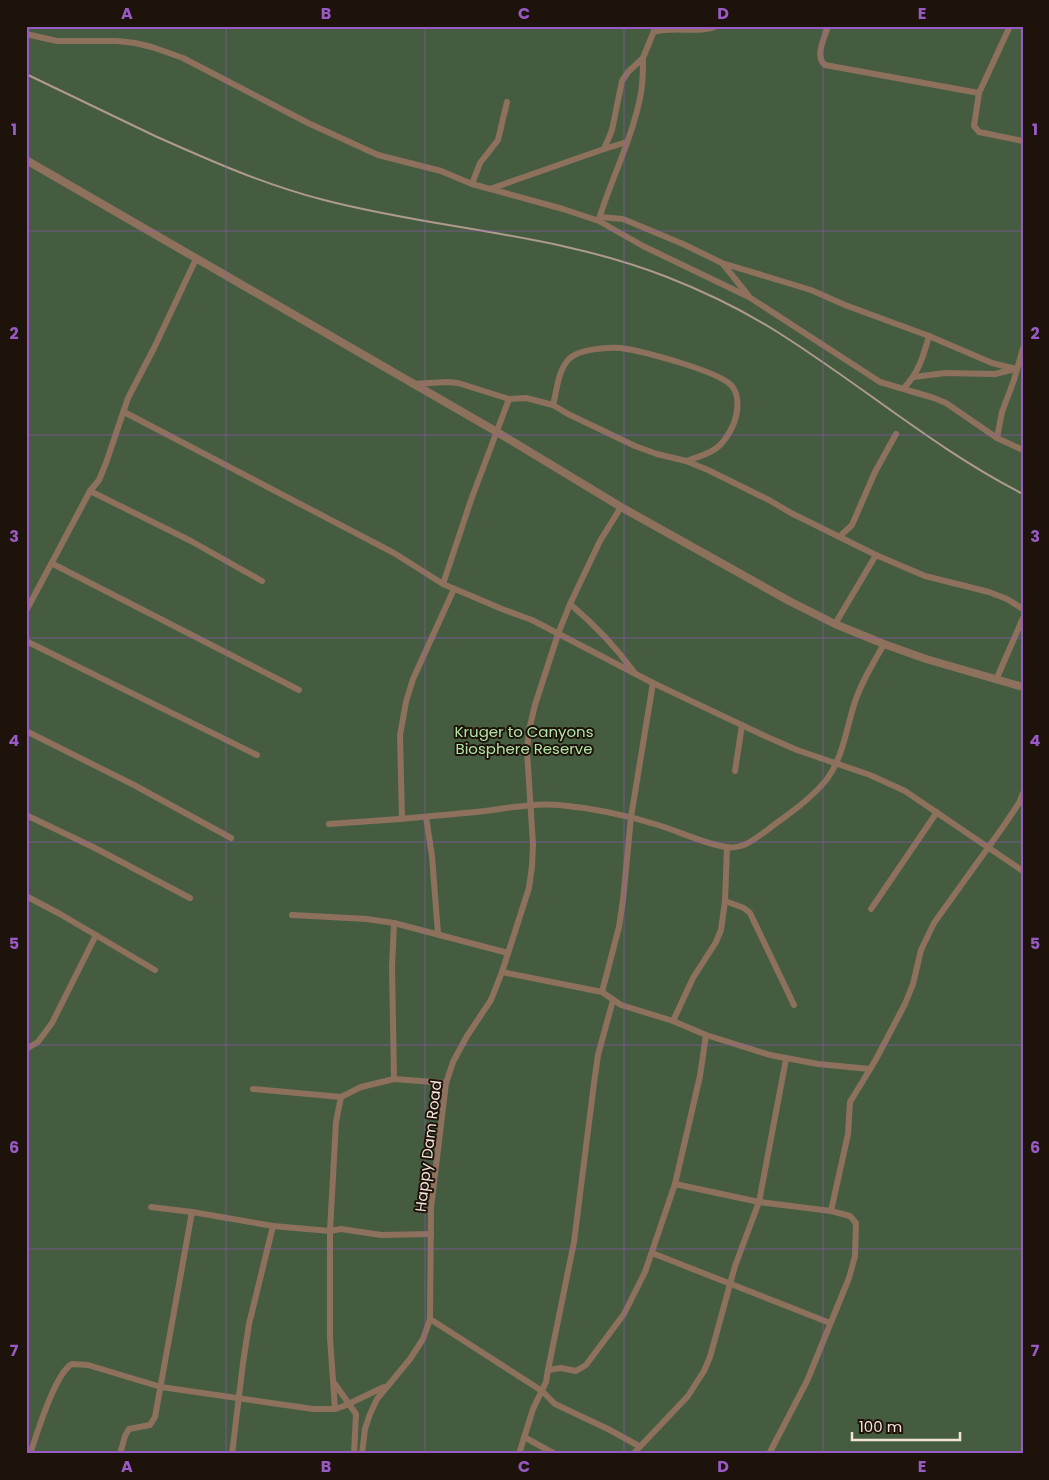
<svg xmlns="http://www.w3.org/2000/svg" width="1049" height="1480" viewBox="0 0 1049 1480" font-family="Poppins,sans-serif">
	<rect width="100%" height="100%" fill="#3e2714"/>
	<rect fill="#465c41" x="26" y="26" width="997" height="1428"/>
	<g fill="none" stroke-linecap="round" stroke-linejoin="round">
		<g stroke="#8d715d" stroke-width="6">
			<path d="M828,26C825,37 814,57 825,65L979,93"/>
			<path d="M1010,26L979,93L974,126L979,132L1023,141"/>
			<path d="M654,32C674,26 701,34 716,26"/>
			<path d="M26,34L57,41H117L135,43L152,47L183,58L308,123L378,155L441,171L472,184L563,209L599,221L643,246L749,297L880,382L934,398L946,403L997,438L1023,450"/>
			<path d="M604,149L627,142"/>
			<path d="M472,184L480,163L498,140L507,102"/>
			<path d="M490,189L604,149L612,130L622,81L628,72L643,58L656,26"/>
			<path d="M600,217L623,219L683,244L722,263L811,290L845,305L929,336L992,363L1016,369"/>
			<path d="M599,219C612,177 633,137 641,93C643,82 643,69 643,58"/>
			<path d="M723,264L748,295"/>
			<path d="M914,377L945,373L995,374L1015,369"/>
			<path d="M412,384L447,382L458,383L509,399L526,398L553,405L568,414L635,446L657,454L686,461L708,470L769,500L791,513L876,555L925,576L989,592L1007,599L1023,609"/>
			<path d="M904,388C919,372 923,357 929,336"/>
			<path d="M553,405C557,390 558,370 569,359C579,349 607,347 621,348C642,351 719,371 732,386C740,396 738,412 734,423C723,449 712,453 686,461"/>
			<path d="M124,412L394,553L443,584L502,609L532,620L653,683L765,736L797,750L870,775L905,791L1023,871"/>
			<path d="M997,438L1002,412L1014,380L1023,348"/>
			<path d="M90,491L191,541L262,581"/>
			<path d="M839,537L852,525L875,472L896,434"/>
			<path d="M53,564L299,690"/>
			<path d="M443,584L471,500L509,399"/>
			<path d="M570,604C595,625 615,646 634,672"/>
			<path d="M26,611L90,491L99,480L106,463L128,398L154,348L196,259"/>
			<path d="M835,624L876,555"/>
			<path d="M26,641L257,755"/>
			<path d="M996,680L1023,618"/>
			<path d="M26,731L134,785L231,838"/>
			<path d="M735,771L742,725"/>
			<path d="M26,815L93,847L190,898"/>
			<path d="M426,817L432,856L438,934"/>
			<path d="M402,819L400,735L406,702L413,679L454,589"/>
			<path d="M329,824C378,821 427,817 476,812C503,809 531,803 559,805C592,808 626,815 658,825C681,832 702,843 726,847C744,850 757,837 770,828C790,813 811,799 827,779C843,757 846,730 854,705C860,684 873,664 884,644"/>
			<path d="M26,896L60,914L155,970"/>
			<path d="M725,901L744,908L750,913L794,1005"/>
			<path d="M871,909L937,812"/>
			<path d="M292,915L367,919L394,923L508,953"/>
			<path d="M394,923L392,966L394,1079"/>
			<path d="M502,972L602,992L621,1005L673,1021L706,1035L770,1055L818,1064L870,1069"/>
			<path d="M602,992L619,927L623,900L631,817L653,683"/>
			<path d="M673,1021L693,978L716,942L721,930L725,901L727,847"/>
			<path d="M26,1049L38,1042L52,1023L96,935"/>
			<path d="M253,1089L341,1097L361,1087L394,1079L446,1083"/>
			<path d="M675,1184L759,1202L831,1211L850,1216L856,1223L855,1256L849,1278L807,1381L769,1454"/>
			<path d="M151,1207L192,1212L273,1226L330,1231L341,1229L381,1235L431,1234"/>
			<path d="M831,1211L848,1134L850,1102L875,1061L905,1004L913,984L921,950L934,923L1005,824L1019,803L1023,793"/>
			<path d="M652,1253L830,1323"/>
			<path d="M430,1319L542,1391L555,1404L608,1429L639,1446"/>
			<path d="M548,1370L561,1368L576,1371L586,1365L624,1314L645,1272L675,1184L700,1076L706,1035"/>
			<path d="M335,1384L356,1414L354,1454"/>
			<path d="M335,1409L330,1338V1231L336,1122L341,1097"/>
			<path d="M524,1437L555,1454"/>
			<path d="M30,1454C37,1434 55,1373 72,1364L88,1365L161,1387L313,1409H335L344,1406L384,1387"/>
			<path d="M120,1454L125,1436L129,1429L150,1425L155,1417L192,1212"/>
			<path d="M232,1454L243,1363L249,1324L273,1226"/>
			<path d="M362,1454L365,1429L370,1414L377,1399L410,1359L423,1339L430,1319L431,1208L446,1083L453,1062L467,1036L491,1000L502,972L529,888L532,866L533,844L527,751L529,730L535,705L558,634L570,604L600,541L621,507"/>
			<path d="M519,1454L533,1409L546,1382L548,1370L574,1242L594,1083L598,1055L613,1000"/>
			<path d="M633,1454L688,1396L704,1371L710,1357L735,1266L759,1202L786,1059"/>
		</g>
		<path stroke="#8d715d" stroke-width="8" d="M26,160L497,432L621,507L791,602L835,624L884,644L926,659L1023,687"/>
		<path stroke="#ae9b8c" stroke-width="2" d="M26,74C69,95 112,115 155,136C211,161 265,185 324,200C439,230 555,233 667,277C703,291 738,308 771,328C857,381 933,448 1023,494"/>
	</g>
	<path fill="none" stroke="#995ac5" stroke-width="1" stroke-opacity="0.55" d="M226,26V1454M425,26V1454M624,26V1454M823,26V1454M26,231H1023M26,435H1023M26,638H1023M26,842H1023M26,1045H1023M26,1249H1023"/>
	<g text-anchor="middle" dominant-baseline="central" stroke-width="4" stroke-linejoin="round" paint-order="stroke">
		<g font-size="15" fill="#b1e5a5" stroke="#1d130b">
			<text x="524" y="731">Kruger to Canyons<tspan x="524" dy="17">Biosphere Reserve</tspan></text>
		</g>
		<g font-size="15" fill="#f4e4d8" stroke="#1d130b">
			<text transform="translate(428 1146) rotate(-83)">Happy Dam Road</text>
		</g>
	</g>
	<rect width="1049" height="1480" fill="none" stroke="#1d130b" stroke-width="55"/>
	<path d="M852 1432v8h108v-8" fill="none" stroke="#f4e4d8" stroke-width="2.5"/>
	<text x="859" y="1432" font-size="15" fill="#f4e4d8" stroke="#1d130b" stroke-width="4" paint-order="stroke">100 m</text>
	<rect x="28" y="28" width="994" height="1424" fill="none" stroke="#995ac5" stroke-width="2"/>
	<g font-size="16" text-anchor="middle" font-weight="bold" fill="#995ac5">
		<text x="127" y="19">A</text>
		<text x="326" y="19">B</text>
		<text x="524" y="19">C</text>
		<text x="723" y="19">D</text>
		<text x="922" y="19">E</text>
		<text x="14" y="135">1</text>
		<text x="1035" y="135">1</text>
		<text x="14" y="339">2</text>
		<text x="1035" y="339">2</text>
		<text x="14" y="542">3</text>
		<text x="1035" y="542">3</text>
		<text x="14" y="746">4</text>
		<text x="1035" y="746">4</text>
		<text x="14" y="949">5</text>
		<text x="1035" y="949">5</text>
		<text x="14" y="1153">6</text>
		<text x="1035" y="1153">6</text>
		<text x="14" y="1356">7</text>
		<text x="1035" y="1356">7</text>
		<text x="127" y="1472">A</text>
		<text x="326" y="1472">B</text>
		<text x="524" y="1472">C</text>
		<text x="723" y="1472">D</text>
		<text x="922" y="1472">E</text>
	</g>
</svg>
